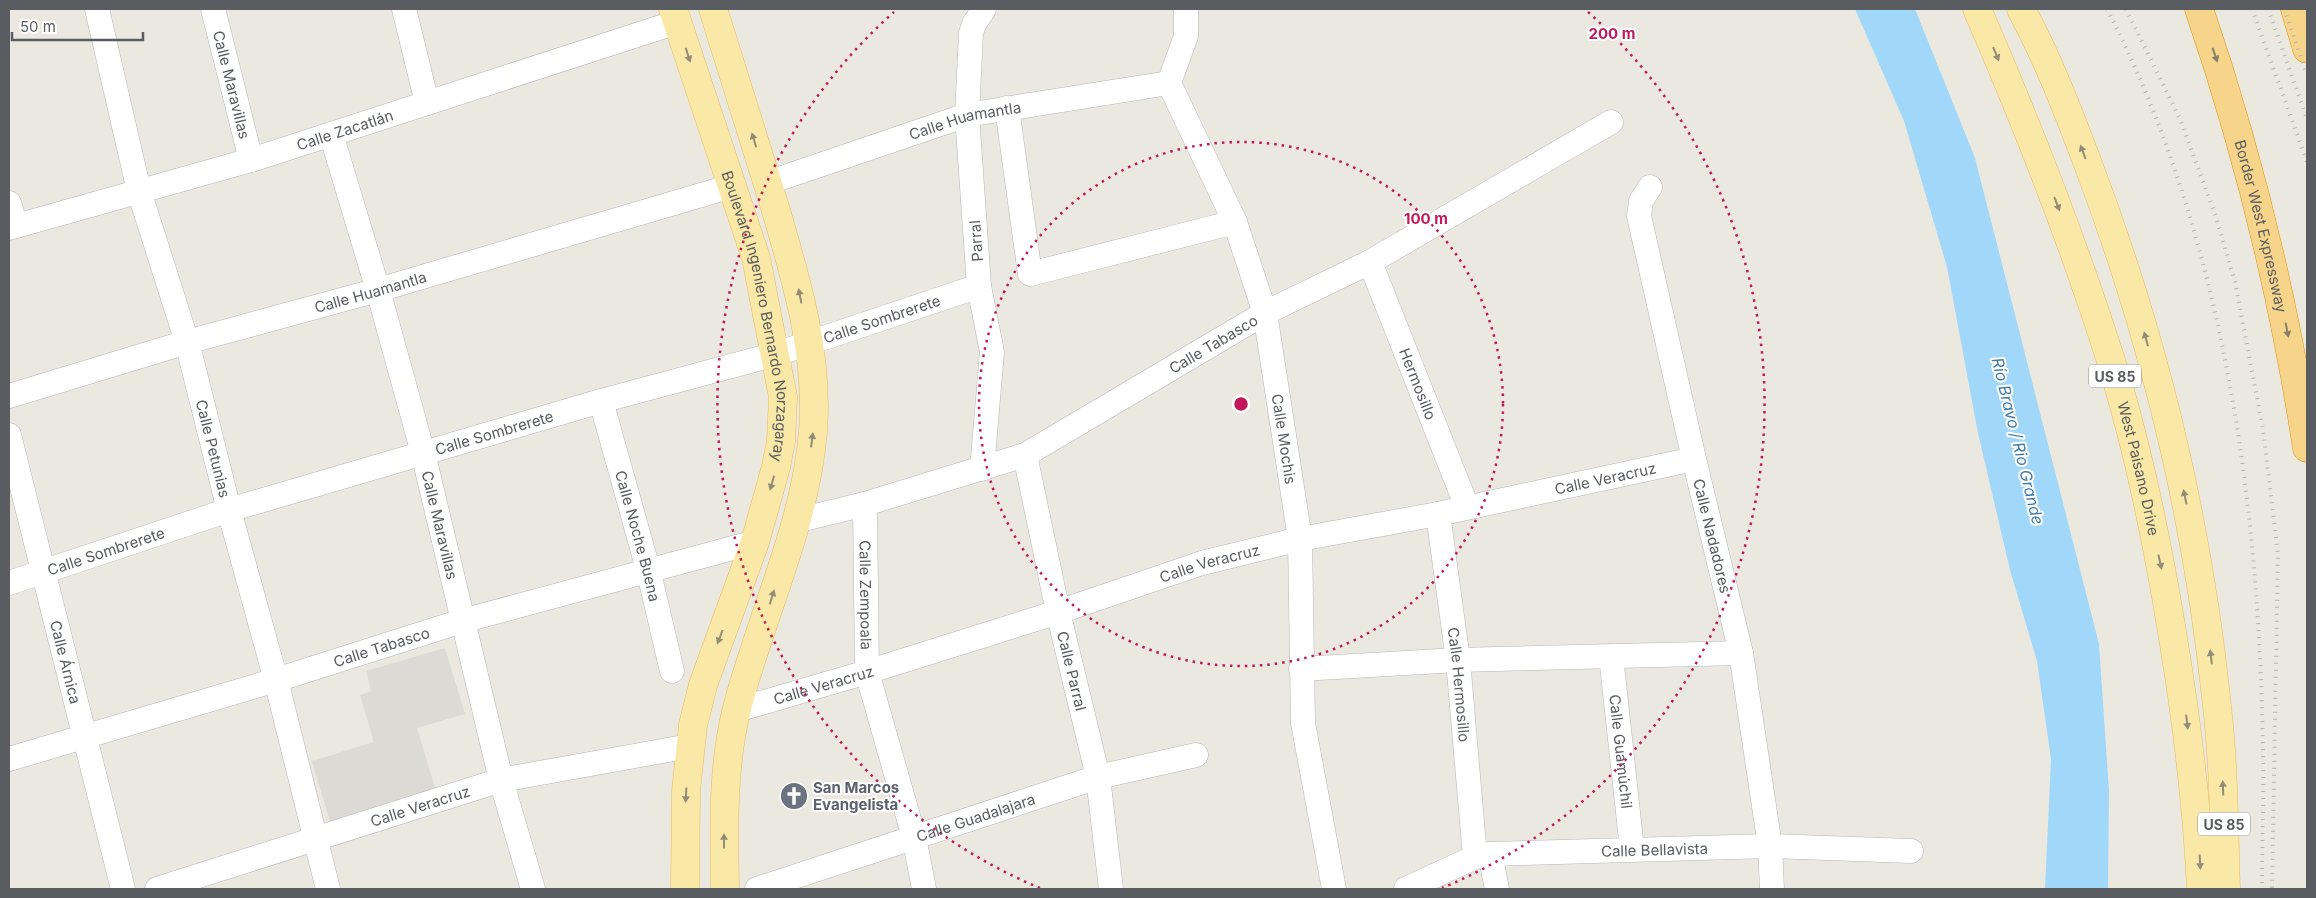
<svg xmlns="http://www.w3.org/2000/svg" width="2316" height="898" viewBox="0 0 2316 898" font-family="Inter,sans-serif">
	<rect width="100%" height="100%" fill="#ebe8e0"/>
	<path fill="#dcdad4" d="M445,648L465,714L417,728L436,791L330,822L312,761L374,742L360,695L371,691L366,671Z"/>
	<path fill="#a1d8f9" d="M1855,9H1915L1975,158L2099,644L2109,791L2108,889H2045L2051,759L2037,661L2010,570L1978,433L1947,267L1904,121Z"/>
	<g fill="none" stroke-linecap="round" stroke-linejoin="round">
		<defs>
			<g id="minor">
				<path id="s1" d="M97,9L139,191L187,342L229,510L276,680L328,889"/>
				<path id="s2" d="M213,9L251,160"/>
				<path d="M404,9L427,103"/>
				<path id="s3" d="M1186,9V36L1169,83L1235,222L1265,313L1300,539L1303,723L1334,889"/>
				<path d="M1007,108L1030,274L1235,222"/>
				<path id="s4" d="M331,134L378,290L423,453L501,780L533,889"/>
				<path id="s5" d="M767,183L967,115L1169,83"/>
				<path id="s6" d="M1650,187L1641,201L1639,216L1694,459L1741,653L1770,846L1772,889"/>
				<path d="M9,203L16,226"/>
				<path id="s7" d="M9,228L251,160L677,22"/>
				<path id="s8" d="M1370,262L1467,507"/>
				<path id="s9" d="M9,396L187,342L378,290L732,186"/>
				<path id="s10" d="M601,401L648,569L672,671"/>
				<path id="s11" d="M9,435L123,889"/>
				<path id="s12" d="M1025,455L1058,612L1098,777L1111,889"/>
				<path d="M982,469L992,352L979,286L967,115L971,33L974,24L984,9"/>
				<path id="s13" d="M865,504L867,672L914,837L924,889"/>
				<path id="s14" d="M1438,514L1458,660L1475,857"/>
				<path id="s15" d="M795,521L865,504L1025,455L1265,313L1370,262L1611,122"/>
				<path id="s16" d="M9,583L229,510L601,401L776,354L979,286"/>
				<path id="s17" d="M1611,656L1632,849"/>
				<path d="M1301,669L1458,660L1741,653"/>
				<path id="s18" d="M737,710L867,672L1058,612L1202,563L1300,539L1438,514L1694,459"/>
				<path id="s19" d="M9,759L276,680L462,621L755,542"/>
				<path d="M1490,854L1497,889"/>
				<path id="s20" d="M157,889L501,780L690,746"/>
				<path id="s21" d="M757,889L1098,777L1196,755"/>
				<path id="s22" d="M1406,889L1475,857L1490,854L1770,846L1911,851"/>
			</g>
			<g id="major">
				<path id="s23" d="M673,9L756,258L783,397L781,441L776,467L755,542L703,685L693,725L686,791L685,889"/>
				<path d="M713,9C733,74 754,139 774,204C796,279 819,353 813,432C805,527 761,616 737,708C722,767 724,829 725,889"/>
				<path id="s24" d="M1977,9C2027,124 2073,241 2111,361C2139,451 2158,545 2173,638C2187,722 2197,805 2201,889"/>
				<path d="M2021,9C2048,59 2068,111 2088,164C2154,338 2198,521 2217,706C2224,767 2224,828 2226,889"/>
			</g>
			<g id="highway">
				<path id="s25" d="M2199,9C2248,152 2284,299 2307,448"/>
				<path d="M2295,9L2307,49"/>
			</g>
		</defs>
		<use href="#minor" stroke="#b3b6ba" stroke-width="25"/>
		<use href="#major" stroke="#e8b95b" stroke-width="29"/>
		<use href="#highway" stroke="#dd910d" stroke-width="29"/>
		<use href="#minor" stroke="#fff" stroke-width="24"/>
		<use href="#major" stroke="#fae8a6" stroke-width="28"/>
		<use href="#highway" stroke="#f6d58b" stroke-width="28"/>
		<g stroke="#b1b2b2" stroke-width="4" stroke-dasharray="1 6" stroke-linecap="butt">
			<path d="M2107,9C2224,236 2260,505 2263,758C2264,801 2262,845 2262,889"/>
			<path d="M2126,9L2180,119L2216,217L2235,282L2263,429L2278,554L2272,889"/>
			<path d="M2252,9L2307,162"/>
			<path d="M2268,9L2307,119"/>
			<path d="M2284,9L2307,74"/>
		</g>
	</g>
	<defs><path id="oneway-solid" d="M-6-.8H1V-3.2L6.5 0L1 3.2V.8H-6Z" transform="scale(1.25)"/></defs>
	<g fill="#918d78">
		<use href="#oneway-solid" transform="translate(1996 54) rotate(67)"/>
		<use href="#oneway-solid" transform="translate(688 55) rotate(72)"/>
		<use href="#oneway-solid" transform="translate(754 140) rotate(-107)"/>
		<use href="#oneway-solid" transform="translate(2083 152) rotate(-111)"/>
		<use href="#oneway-solid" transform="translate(2057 204) rotate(69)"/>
		<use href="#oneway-solid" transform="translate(800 296) rotate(-101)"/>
		<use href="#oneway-solid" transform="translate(2146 339) rotate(-105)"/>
		<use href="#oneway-solid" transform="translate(812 440) rotate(-83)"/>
		<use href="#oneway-solid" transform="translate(772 483) rotate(106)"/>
		<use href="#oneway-solid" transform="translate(2185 497) rotate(-102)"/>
		<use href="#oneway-solid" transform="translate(2160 562) rotate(78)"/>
		<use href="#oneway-solid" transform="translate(772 597) rotate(-73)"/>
		<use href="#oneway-solid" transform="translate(720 637) rotate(111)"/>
		<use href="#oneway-solid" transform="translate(2211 657) rotate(-97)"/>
		<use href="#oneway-solid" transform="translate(2187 722) rotate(83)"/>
		<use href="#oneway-solid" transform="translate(2223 788) rotate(-92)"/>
		<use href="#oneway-solid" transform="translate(686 795) rotate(93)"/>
		<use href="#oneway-solid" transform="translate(724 841) rotate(-90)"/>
		<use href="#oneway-solid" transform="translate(2200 862) rotate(87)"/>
	</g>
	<g fill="#88806d">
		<use href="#oneway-solid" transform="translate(2215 55) rotate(71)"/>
		<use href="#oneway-solid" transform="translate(2287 330) rotate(79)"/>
	</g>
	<g fill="none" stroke="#c2185b" stroke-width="2.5" stroke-dasharray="2.5 5">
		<circle cx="1241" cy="404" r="262"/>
		<path d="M1040 888A524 524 0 0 1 894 12M1588 12A524 524 0 0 1 1442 888"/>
	</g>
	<defs>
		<symbol id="church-disc" viewBox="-11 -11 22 22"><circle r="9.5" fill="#6b7280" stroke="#fff"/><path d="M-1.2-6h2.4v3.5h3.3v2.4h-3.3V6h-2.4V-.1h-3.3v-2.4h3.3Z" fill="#fff"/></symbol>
	</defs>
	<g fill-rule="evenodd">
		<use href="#church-disc" x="778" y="780" width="32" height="32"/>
	</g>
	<g text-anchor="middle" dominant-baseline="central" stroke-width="4" stroke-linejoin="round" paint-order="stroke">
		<g fill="#fff" stroke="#8b8d90" stroke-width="1">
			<rect x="2089" y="364.5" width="52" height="23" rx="4"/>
			<rect x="2198" y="812.5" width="52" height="23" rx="4"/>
		</g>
		<g font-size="14" font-weight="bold" fill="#595c60">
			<text x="2115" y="376">US 85</text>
			<text x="2224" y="824">US 85</text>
		</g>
		<g font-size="15" fill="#595c60" stroke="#fff">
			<text stroke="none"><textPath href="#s2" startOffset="78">Calle Maravillas</textPath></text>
			<text stroke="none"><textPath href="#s5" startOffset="208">Calle Huamantla</textPath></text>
			<text stroke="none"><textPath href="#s7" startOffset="350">Calle Zacatlán</textPath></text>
			<text stroke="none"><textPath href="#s25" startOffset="226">Border West Expressway</textPath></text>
			<text transform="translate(976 241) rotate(-94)">Parral</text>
			<text stroke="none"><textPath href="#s9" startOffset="376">Calle Huamantla</textPath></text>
			<text stroke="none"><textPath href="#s23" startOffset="320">Boulevard Ingeniero Bernardo Norzagaray</textPath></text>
			<text stroke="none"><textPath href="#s16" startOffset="912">Calle Sombrerete</textPath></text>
			<text stroke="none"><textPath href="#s15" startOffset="458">Calle Tabasco</textPath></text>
			<text stroke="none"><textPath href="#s8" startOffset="131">Hermosillo</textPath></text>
			<text stroke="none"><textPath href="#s16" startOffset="508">Calle Sombrerete</textPath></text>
			<text stroke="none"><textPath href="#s3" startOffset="454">Calle Mochis</textPath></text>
			<text stroke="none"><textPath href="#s1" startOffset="455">Calle Petunias</textPath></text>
			<text stroke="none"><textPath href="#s24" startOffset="488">West Paisano Drive</textPath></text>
			<text stroke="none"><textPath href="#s18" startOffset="900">Calle Veracruz</textPath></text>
			<text stroke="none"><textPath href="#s4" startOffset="406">Calle Maravillas</textPath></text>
			<text stroke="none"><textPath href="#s6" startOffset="360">Calle Nadadores</textPath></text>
			<text stroke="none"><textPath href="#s10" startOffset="140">Calle Noche Buena</textPath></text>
			<text stroke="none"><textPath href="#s16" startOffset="102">Calle Sombrerete</textPath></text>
			<text stroke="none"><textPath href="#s18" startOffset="495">Calle Veracruz</textPath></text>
			<text stroke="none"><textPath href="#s13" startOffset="91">Calle Zempoala</textPath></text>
			<text stroke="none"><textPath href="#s19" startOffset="389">Calle Tabasco</textPath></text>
			<text stroke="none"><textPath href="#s11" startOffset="234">Calle Árnica</textPath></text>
			<text stroke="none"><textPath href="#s12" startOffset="221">Calle Parral</textPath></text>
			<text stroke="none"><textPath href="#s18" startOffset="90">Calle Veracruz</textPath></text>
			<text stroke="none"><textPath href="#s14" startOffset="172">Calle Hermosillo</textPath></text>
			<text stroke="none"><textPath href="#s17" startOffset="96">Calle Guamúchil</textPath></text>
			<text stroke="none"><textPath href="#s20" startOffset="276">Calle Veracruz</textPath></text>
			<text stroke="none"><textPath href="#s21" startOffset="230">Calle Guadalajara</textPath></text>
			<text stroke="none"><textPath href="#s22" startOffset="256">Calle Bellavista</textPath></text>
		</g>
		<g font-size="15" font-weight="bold" fill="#5b616d" stroke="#fff" text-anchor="start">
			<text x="813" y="787">San Marcos<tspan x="813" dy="17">Evangelista</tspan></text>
		</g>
		<g font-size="16" font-style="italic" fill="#4179a9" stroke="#fff">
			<text transform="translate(2018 441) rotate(76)">Río Bravo / Rio Grande</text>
		</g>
	</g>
	<circle cx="1241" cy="404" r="8" fill="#c2185b" stroke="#fff" stroke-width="2.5"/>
	<g font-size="15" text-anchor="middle" font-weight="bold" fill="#c2185b" stroke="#fff" stroke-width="4" stroke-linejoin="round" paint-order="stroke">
		<text x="1612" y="39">200 m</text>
		<text x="1426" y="224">100 m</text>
	</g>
	<rect width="2316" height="898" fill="none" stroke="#595c60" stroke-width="20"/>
	<path d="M12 32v8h131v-8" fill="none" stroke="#595c60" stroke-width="2.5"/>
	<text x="20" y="32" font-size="15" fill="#595c60" stroke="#ffffff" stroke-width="4" paint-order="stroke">50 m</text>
</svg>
